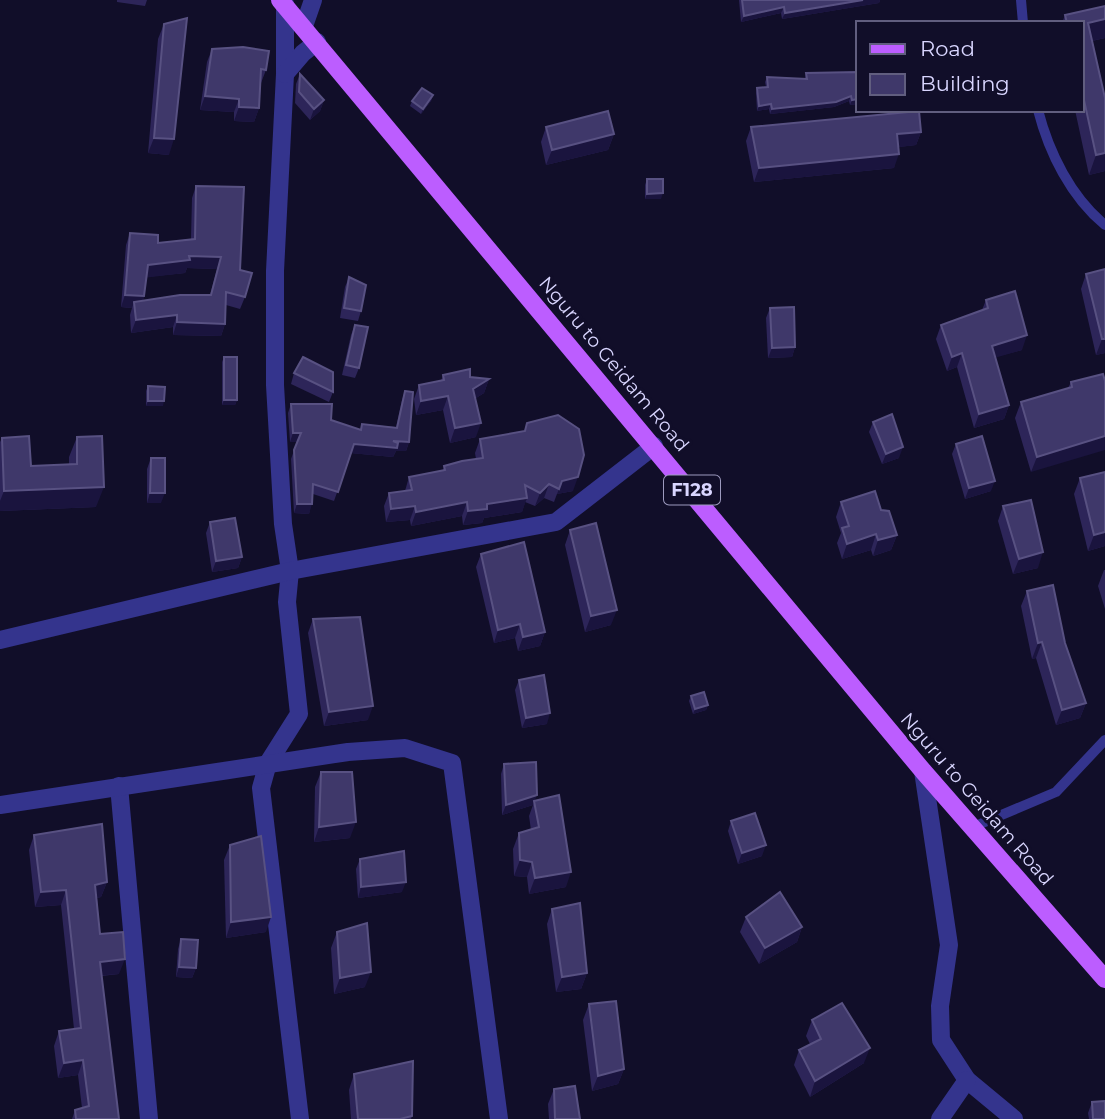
<svg xmlns="http://www.w3.org/2000/svg" width="1105" height="1119" viewBox="0 0 1105 1119" font-family="Montserrat,sans-serif">
	<rect width="100%" height="100%" fill="#110e29"/>
	<g fill="none" stroke-linecap="round" stroke-linejoin="round">
		<g stroke="#34348d" stroke-width="10">
			<path d="M1021,0L1023,23"/>
			<path d="M1038,110C1049,153 1071,197 1105,225"/>
			<path d="M973,827L1056,792L1105,740"/>
		</g>
		<g stroke="#34348d" stroke-width="18">
			<path d="M285,4V74L275,271V385L283,524L290,571L287,602L299,714L268,763L261,788L300,1119"/>
			<path d="M304,26L313,0"/>
			<path d="M285,74L303,53L317,42"/>
			<path d="M0,640L290,571L556,522L654,446"/>
			<path d="M923,771L949,945L940,1006L941,1040L967,1080L1014,1119"/>
			<path d="M119,786L149,1119"/>
			<path d="M0,805L348,752L405,748L452,763L499,1119"/>
			<path d="M940,1119L967,1080"/>
		</g>
		<path stroke="#bc5dff" stroke-width="18" d="M280,0L923,771L1105,979"/>
	</g>
	<g fill="#2d2559" fill-rule="evenodd">
		<path d="M117,0H147L145,6L117,2Z"/>
		<path d="M739,0H880L879,3L782,19L781,13L741,22Z"/>
		<path d="M1105,6V38L1092,41L1105,171L1089,175L1075,110H1082V23H1062L1065,15Z"/>
		<path d="M164,24L169,155L148,153L158,39Z"/>
		<path d="M212,49L266,70L261,83L259,108L254,122L234,121V112L200,110L207,62Z"/>
		<path d="M858,72V104L850,105L849,101L834,107L770,114L769,109L757,111L756,93L757,88L766,87L765,82L767,77L805,79L806,73Z"/>
		<path d="M300,74L324,100L320,111L310,120L295,103L296,84Z"/>
		<path d="M433,95L431,101L421,114L410,106L412,101Z"/>
		<path d="M546,127L614,134L608,150L546,165L541,142Z"/>
		<path d="M751,127L921,132L916,145L898,147L894,168L754,182L746,141Z"/>
		<path d="M647,179L661,199H645V185Z"/>
		<path d="M196,186L240,270L245,297L240,309L226,305L225,324L221,336L173,335V327L131,333L130,315L132,308L121,307L126,245L130,233L158,243L191,239L192,198ZM187,268L217,269L210,295L143,301L146,277L185,273Z"/>
		<path d="M1086,274L1105,353L1096,355L1081,289Z"/>
		<path d="M349,277L361,311L358,321L340,318L345,287Z"/>
		<path d="M986,300L1022,350L995,357L1009,405L1004,419L974,428L957,367L947,371L936,339L941,325L982,310Z"/>
		<path d="M770,308L795,347L792,357L768,358L766,318Z"/>
		<path d="M355,325L359,368L355,378L342,375L351,335Z"/>
		<path d="M224,357L237,400L235,405H222V362Z"/>
		<path d="M294,373L333,392L329,402L291,384Z"/>
		<path d="M443,375L489,379L484,393L476,398V437L450,443L443,410L416,415L414,399L419,385L441,381Z"/>
		<path d="M1105,381L1031,472L1015,418L1021,402L1068,388L1071,382Z"/>
		<path d="M148,386L163,406H146V391Z"/>
		<path d="M405,391L409,442L406,451H396L393,457L351,453L334,501L313,494L309,514L294,513L291,459L297,442H290L288,413L291,404L331,420L360,430L362,424L396,427L402,400Z"/>
		<path d="M873,422L899,458L882,464L869,432Z"/>
		<path d="M527,423L573,491L557,494L554,502L544,498L535,506L525,502L522,512L484,518L482,523L463,525L462,516L411,526L410,520L386,522L384,506L389,493L405,491L409,477L443,470L444,466L476,459L475,453L480,439L524,431Z"/>
		<path d="M77,437L96,507L0,511V442L2,438L31,466L69,464V457Z"/>
		<path d="M956,444L991,491L965,499L952,454Z"/>
		<path d="M151,458L161,503H147V469Z"/>
		<path d="M1080,478L1105,546L1088,551L1074,494Z"/>
		<path d="M841,502L881,510L897,535L891,550L873,556L871,550L842,559L837,543L841,533L836,517Z"/>
		<path d="M1003,506L1038,568L1013,574L998,521Z"/>
		<path d="M210,522L242,557L238,568L212,572L206,533Z"/>
		<path d="M570,530L611,625L585,632L565,545Z"/>
		<path d="M481,554L545,632L540,646L518,651L515,638L494,643L476,567Z"/>
		<path d="M1104,570H1105V609L1098,586Z"/>
		<path d="M1027,591L1065,643L1086,703L1080,718L1056,725L1036,658L1032,659L1021,606Z"/>
		<path d="M313,619L368,720L324,726L308,633Z"/>
		<path d="M519,680L547,724L522,728L515,690Z"/>
		<path d="M691,696L708,705L706,710L693,714L689,701Z"/>
		<path d="M504,764L535,801L566,887L529,894L527,877L514,876L513,849L519,833L531,830L529,816L533,805L502,815L501,774Z"/>
		<path d="M321,772L350,838L314,842L315,787Z"/>
		<path d="M731,821L762,856L738,864L728,831Z"/>
		<path d="M34,835L107,882L101,897L97,898L100,934L119,974L101,976L119,1119H72L75,1110L82,1108L78,1075L58,1078L54,1046L59,1031L74,1029L61,905L35,907L29,850Z"/>
		<path d="M230,845L266,932L226,938L224,860Z"/>
		<path d="M360,859L402,892L358,898L356,869Z"/>
		<path d="M552,909L587,973L581,989L556,992L547,924Z"/>
		<path d="M746,917L802,927L797,942L759,964L740,932Z"/>
		<path d="M337,932L365,987L334,994L331,948Z"/>
		<path d="M181,939L196,968L192,978L176,977L178,949Z"/>
		<path d="M589,1004L624,1069L618,1084L592,1091L583,1020Z"/>
		<path d="M812,1020L864,1063L810,1097L794,1065L799,1050L810,1044L806,1036Z"/>
		<path d="M354,1074L412,1116L411,1119H351L349,1090Z"/>
		<path d="M554,1089L580,1119H549L548,1104Z"/>
		<path d="M1092,1102L1105,1119H1089L1088,1113Z"/>
	</g>
	<g fill="#1a143e">
		<path d="M863,0H880L879,3L782,19L785,13Z"/>
		<path d="M784,7L781,13L741,22L744,16Z"/>
		<path d="M1105,19V38L1082,43L1088,23Z"/>
		<path d="M433,95L431,101L421,114L423,109Z"/>
		<path d="M205,96L239,99L234,112L200,110Z"/>
		<path d="M851,96L849,101L834,107L770,114L772,109Z"/>
		<path d="M858,99V104L850,105L852,100Z"/>
		<path d="M324,100L320,111L310,120L314,109Z"/>
		<path d="M771,104L769,109L757,111L759,106Z"/>
		<path d="M239,107L259,108L254,122L234,121Z"/>
		<path d="M921,132L916,145L892,148L897,134Z"/>
		<path d="M614,134L608,150L546,165L552,150Z"/>
		<path d="M154,138L174,139L169,155L148,153Z"/>
		<path d="M1105,153V171L1089,175L1096,155Z"/>
		<path d="M899,154L894,168L754,182L759,168Z"/>
		<path d="M663,193L661,199H645L647,194Z"/>
		<path d="M189,256L221,257L217,269L187,268L185,273L143,278L148,265Z"/>
		<path d="M125,295L144,296L140,309L134,302L132,308L121,307Z"/>
		<path d="M177,315L173,327L131,333L136,320Z"/>
		<path d="M177,322L225,324L221,336L173,335Z"/>
		<path d="M1027,335L1022,350L987,360L992,346Z"/>
		<path d="M1102,339H1105V353L1096,355Z"/>
		<path d="M795,347L792,357L768,358L772,348Z"/>
		<path d="M962,353L957,367L947,371L952,357Z"/>
		<path d="M489,379L484,393L468,403L473,389Z"/>
		<path d="M448,396L443,410L416,415L421,401Z"/>
		<path d="M224,400H237L235,405H222Z"/>
		<path d="M148,401H164L163,406H146Z"/>
		<path d="M1009,405L1004,419L974,428L979,414Z"/>
		<path d="M481,423L476,437L450,443L455,428Z"/>
		<path d="M293,433H301L298,442H290Z"/>
		<path d="M1105,436V450L1031,472L1037,457Z"/>
		<path d="M393,441L409,442L406,451H396L393,457L350,453L354,444Z"/>
		<path d="M903,447L899,458L882,464L886,454Z"/>
		<path d="M578,477L573,491L557,494L554,502L562,481Z"/>
		<path d="M995,481L991,491L965,499L969,488Z"/>
		<path d="M549,484L544,498L535,506L540,493Z"/>
		<path d="M104,487L96,507L0,511V501L4,491Z"/>
		<path d="M150,493H165L161,503H147Z"/>
		<path d="M527,498L522,512L484,518L482,523L463,525L468,511L487,504Z"/>
		<path d="M467,502L462,516L411,526L416,512Z"/>
		<path d="M297,504H312L309,514L294,513Z"/>
		<path d="M415,506L410,520L386,522L391,509Z"/>
		<path d="M1105,532V546L1088,551L1094,535Z"/>
		<path d="M876,534L871,550L842,559L847,544Z"/>
		<path d="M897,535L891,550L873,556L878,540Z"/>
		<path d="M1043,552L1038,568L1013,574L1019,559Z"/>
		<path d="M242,557L238,568L212,572L216,561Z"/>
		<path d="M617,610L611,625L585,632L591,616Z"/>
		<path d="M520,624L515,638L494,643L498,630Z"/>
		<path d="M545,632L540,646L518,651L523,637Z"/>
		<path d="M1042,642L1036,658L1032,659L1038,643Z"/>
		<path d="M1086,703L1080,718L1056,725L1062,710Z"/>
		<path d="M708,705L706,710L693,714L695,709Z"/>
		<path d="M373,706L368,720L324,726L329,712Z"/>
		<path d="M550,713L547,724L522,728L526,718Z"/>
		<path d="M537,795L533,805L502,815L506,805Z"/>
		<path d="M356,822L350,838L314,842L319,827Z"/>
		<path d="M766,845L762,856L738,864L742,853Z"/>
		<path d="M520,860L532,862L527,877L514,876Z"/>
		<path d="M571,872L566,887L529,894L535,878Z"/>
		<path d="M107,882L101,897L90,900L95,885Z"/>
		<path d="M406,882L402,892L358,898L361,887Z"/>
		<path d="M66,890L61,905L35,907L41,892Z"/>
		<path d="M271,917L266,932L226,938L231,922Z"/>
		<path d="M802,927L797,942L759,964L765,948Z"/>
		<path d="M125,959L119,974L94,976L100,962Z"/>
		<path d="M179,967L196,968L192,978L176,977Z"/>
		<path d="M371,972L365,987L334,994L340,978Z"/>
		<path d="M587,973L581,989L556,992L562,977Z"/>
		<path d="M870,1048L864,1063L810,1097L815,1081Z"/>
		<path d="M83,1060L78,1075L58,1078L64,1063Z"/>
		<path d="M624,1069L618,1084L592,1091L598,1076Z"/>
	</g>
	<g fill="#3f386a" stroke="#585182" stroke-width="2">
		<path d="M742,0H863L785,13L784,7L744,16Z"/>
		<path d="M1105,6V19L1088,23L1105,98V153L1096,155L1082,91V23H1067L1065,15Z"/>
		<path d="M187,18L174,139L154,138L164,24Z"/>
		<path d="M243,47L269,51L266,70L261,69L259,108L239,107V99L205,96L212,49Z"/>
		<path d="M858,72V99L852,100L851,96L836,102L772,109L771,104L759,106L757,88L768,87L767,77L807,79L806,73Z"/>
		<path d="M300,74L324,100L314,109L299,92Z"/>
		<path d="M422,88L433,95L423,109L412,101Z"/>
		<path d="M608,111L614,134L552,150L546,127Z"/>
		<path d="M919,111L921,132L897,134L899,154L759,168L751,127Z"/>
		<path d="M647,179H663V193L647,194Z"/>
		<path d="M196,186L244,187L240,270L252,273L245,297L226,292L225,324L177,322V315L136,320L134,302L180,295H211L221,257L189,256L190,260L148,265L144,296L125,295L130,233L158,235V243L195,239Z"/>
		<path d="M1105,269V339H1102L1086,274Z"/>
		<path d="M349,277L366,285L361,311L344,308Z"/>
		<path d="M1015,291L1027,335L992,346L1009,405L979,414L962,353L952,357L941,325L988,308L986,300Z"/>
		<path d="M794,307L795,347L772,348L770,308Z"/>
		<path d="M355,325L368,327L359,368L346,365Z"/>
		<rect x="224" y="357" width="13" height="43"/>
		<path d="M303,357L333,372V392L294,373Z"/>
		<path d="M470,369V377L489,379L473,389L481,423L455,428L448,396L421,401L419,385L444,380L443,375Z"/>
		<path d="M1103,374L1105,381V436L1037,457L1021,402L1072,387L1071,382Z"/>
		<path d="M148,386L165,387L164,401H148Z"/>
		<path d="M405,391L413,392L409,442L393,441L398,443L397,448L354,444L338,492L313,484L312,504H297L294,450L301,433H293L291,404H332L331,420L361,430L362,424L397,428Z"/>
		<path d="M892,414L903,447L886,454L873,422Z"/>
		<path d="M558,415L579,429L584,455L578,477L562,481L559,489L549,484L540,493L525,485L527,498L487,504V509L468,511L467,502L416,512L415,506L391,509L389,493L412,490L409,477L445,470L444,466L462,461L483,458L480,439L525,431L527,423Z"/>
		<path d="M29,436L31,466L77,464V437L102,436L104,487L4,491L2,438Z"/>
		<path d="M982,436L995,481L969,488L956,444Z"/>
		<path d="M151,458H165V493H150Z"/>
		<path d="M1105,472V532L1094,535L1080,478Z"/>
		<path d="M875,491L881,510L889,511L897,535L878,540L876,534L847,544L842,528L849,526L841,502Z"/>
		<path d="M1031,500L1043,552L1019,559L1003,506Z"/>
		<path d="M235,518L242,557L216,561L210,522Z"/>
		<path d="M596,523L617,610L591,616L570,530Z"/>
		<path d="M524,542L545,632L523,637L520,624L498,630L481,554Z"/>
		<path d="M1053,585L1065,643L1086,703L1062,710L1042,642L1038,643L1027,591Z"/>
		<path d="M360,617L373,706L329,712L313,619Z"/>
		<path d="M544,675L550,713L526,718L519,680Z"/>
		<path d="M704,692L708,705L695,709L691,696Z"/>
		<path d="M536,762L537,795L506,805L504,764Z"/>
		<path d="M321,772H352L356,822L319,827Z"/>
		<path d="M559,795L571,872L535,878L532,862L520,860L519,833L539,827L534,801Z"/>
		<path d="M755,813L766,845L742,853L731,821Z"/>
		<path d="M102,824L107,882L95,885L100,934L123,932L125,959L100,962L119,1119H76L75,1110L89,1106L83,1060L64,1063L59,1031L81,1028L66,890L41,892L34,835Z"/>
		<path d="M261,836L271,917L231,922L230,845Z"/>
		<path d="M404,851L406,882L361,887L360,859Z"/>
		<path d="M780,892L802,927L765,948L746,917Z"/>
		<path d="M580,903L587,973L562,977L552,909Z"/>
		<path d="M367,923L371,972L340,978L337,932Z"/>
		<path d="M181,939L198,940L196,968L179,967Z"/>
		<path d="M616,1001L624,1069L598,1076L589,1004Z"/>
		<path d="M842,1003L870,1048L815,1081L799,1050L821,1039L812,1020Z"/>
		<path d="M413,1061L412,1116L400,1119H358L354,1074Z"/>
		<path d="M575,1086L580,1119H555L554,1089Z"/>
		<path d="M1105,1101V1119H1093L1092,1102Z"/>
	</g>
	<g text-anchor="middle" dominant-baseline="central" stroke-width="6" stroke-linejoin="round" paint-order="stroke">
		<rect fill="#110e29" stroke="#9d9abf" stroke-width="2" x="664" y="475.5" width="56" height="29" rx="5"/>
		<g font-size="18" font-weight="bold" fill="#d9d6ff">
			<text x="692" y="490">F128</text>
		</g>
		<g font-size="19" fill="#d9d6ff" stroke="#110e29">
			<text transform="translate(614 364) rotate(50)">Nguru to Geidam Road</text>
			<text transform="translate(977 799) rotate(49)">Nguru to Geidam Road</text>
		</g>
	</g>
	<rect x="856" y="21" width="228" height="91" fill="#110e29" stroke="#615e7f" stroke-width="2"/>
	<rect x="870" y="44" width="35" height="10" fill="#bc5dff" stroke="#615e7f" stroke-width="2"/>
	<text x="920" y="56" font-size="21" fill="#d9d6ff">Road</text>
	<rect x="870" y="74" width="35" height="21" fill="#3f386a" stroke="#615e7f" stroke-width="2"/>
	<text x="920" y="91" font-size="21" fill="#d9d6ff">Building</text>
</svg>
